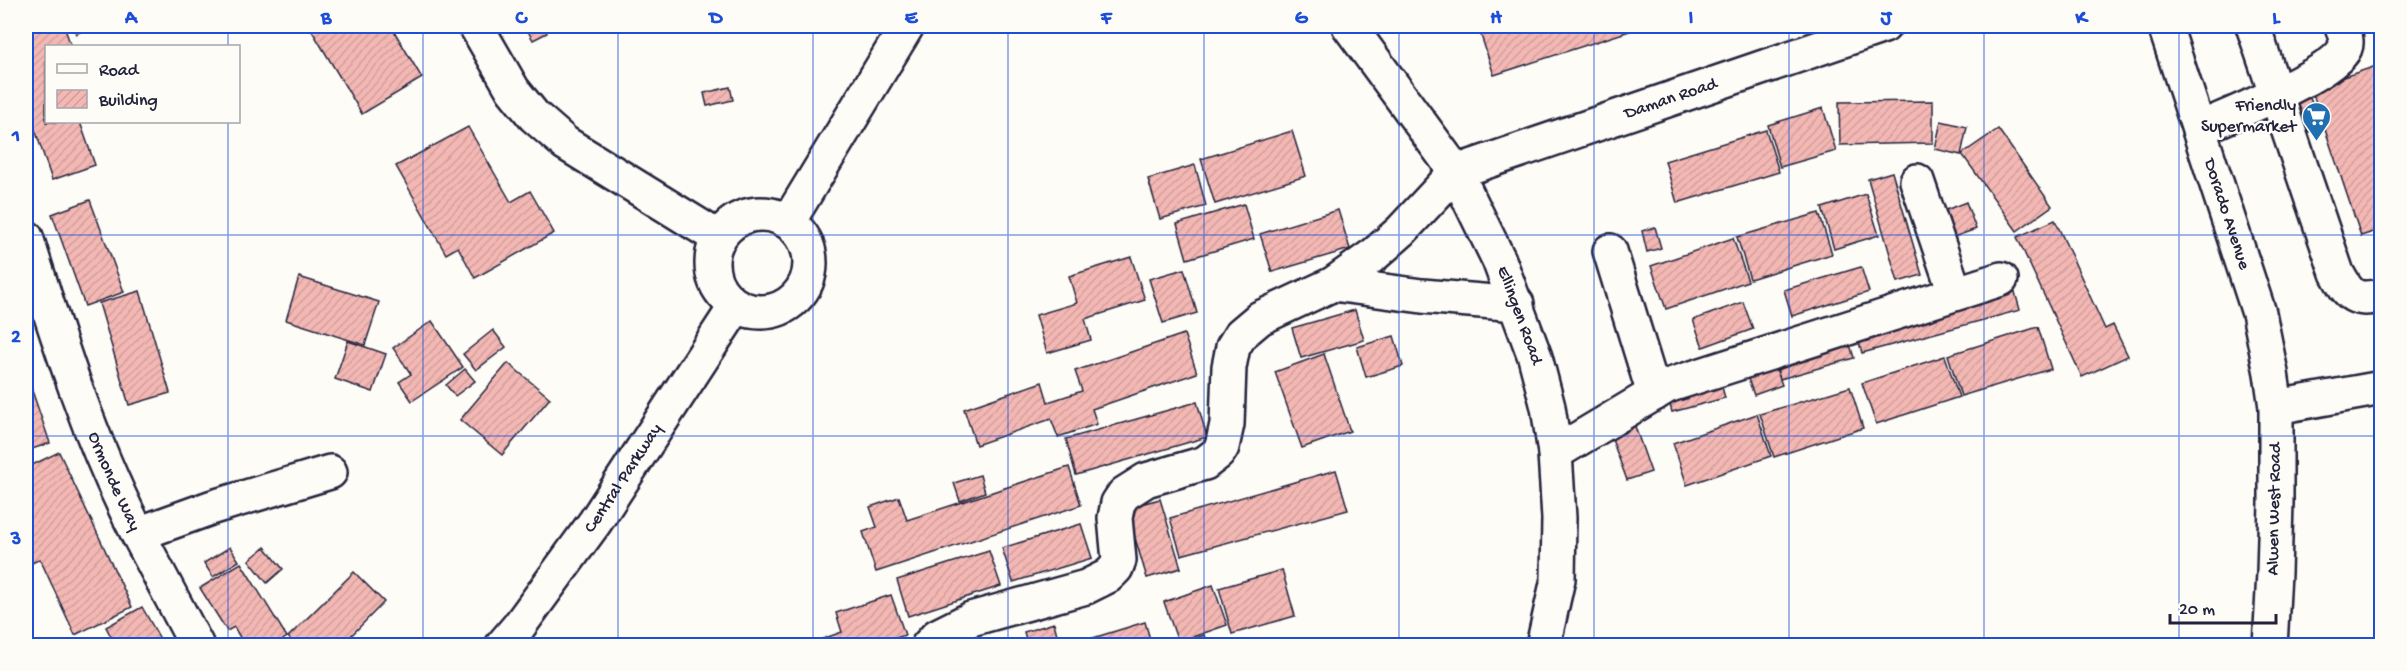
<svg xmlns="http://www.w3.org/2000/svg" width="2407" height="671" viewBox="0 0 2407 671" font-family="'Gochi Hand',sans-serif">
	<defs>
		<pattern id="building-hatch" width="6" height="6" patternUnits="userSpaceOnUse" patternTransform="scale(1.5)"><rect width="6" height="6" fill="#f4b8b4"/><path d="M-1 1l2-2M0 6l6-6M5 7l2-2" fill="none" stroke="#d19e9c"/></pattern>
	</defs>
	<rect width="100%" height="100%" fill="#fdfcf7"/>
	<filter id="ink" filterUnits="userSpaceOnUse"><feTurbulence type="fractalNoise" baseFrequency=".0167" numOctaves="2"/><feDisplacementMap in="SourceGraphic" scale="12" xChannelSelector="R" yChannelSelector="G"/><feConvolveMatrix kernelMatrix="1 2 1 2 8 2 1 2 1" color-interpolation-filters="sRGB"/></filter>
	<g filter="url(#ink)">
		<g fill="url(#building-hatch)" stroke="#22223b" stroke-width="1.5">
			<path d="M26,26H64L71,46H46V122H80L95,165L52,180L26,103Z"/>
			<path d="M72,26H89L90,27L76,34Z"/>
			<path d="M309,26H391L422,78L362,114Z"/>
			<path d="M525,26H543L547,33L533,40Z"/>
			<path d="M1478,26H1645L1494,75Z"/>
			<path d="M2382,64V229L2361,236L2311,88Z"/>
			<path d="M730,87L733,100L707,106L704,93Z"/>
			<path d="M2310,98L2321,128L2303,134L2292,104Z"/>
			<path d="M1933,101V143L1840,145L1839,102Z"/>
			<path d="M1823,108L1836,151L1780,167L1768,125Z"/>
			<path d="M1941,121L1967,127L1961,155L1935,149Z"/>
			<path d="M468,127L511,202L530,191L554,233L475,278L458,247L446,254L396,166Z"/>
			<path d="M1998,129L2052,206L2017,231L1962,154Z"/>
			<path d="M1766,130L1779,172L1677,203L1665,161Z"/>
			<path d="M1292,131L1306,176L1215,204L1201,159Z"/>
			<path d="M1195,165L1206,206L1160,219L1148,179Z"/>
			<path d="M1892,172L1922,275L1898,282L1868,179Z"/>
			<path d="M1866,194L1879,235L1834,249L1822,208Z"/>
			<path d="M90,200L124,292L85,306L52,214Z"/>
			<path d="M1966,202L1976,229L1951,238L1941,212Z"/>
			<path d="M1244,204L1254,239L1187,259L1177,224Z"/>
			<path d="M1338,210L1350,249L1272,272L1260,234Z"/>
			<path d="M1819,213L1832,254L1750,279L1737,237Z"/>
			<path d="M2055,220L2105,329L2113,325L2128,356L2082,377L2017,237Z"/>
			<path d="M1655,227L1661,248L1647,252L1642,231Z"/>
			<path d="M1733,238L1748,281L1666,309L1651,266Z"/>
			<path d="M1131,257L1145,300L1085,319L1091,340L1047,353L1036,315L1077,303L1069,276Z"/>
			<path d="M1861,267L1869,292L1792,316L1784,290Z"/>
			<path d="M1184,269L1197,313L1163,323L1149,279Z"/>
			<path d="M299,277L379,302L365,345L286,320Z"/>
			<path d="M2013,285L2020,310L1862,353L1855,328Z"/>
			<path d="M140,291L170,393L129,405L99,303Z"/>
			<path d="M1743,302L1753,329L1703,347L1693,320Z"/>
			<path d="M1355,310L1364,340L1301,358L1292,328Z"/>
			<path d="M432,321L463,367L412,401L399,382L411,374L393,348Z"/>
			<path d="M2038,327L2051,369L1961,396L1948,355Z"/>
			<path d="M493,330L506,347L476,370L463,354Z"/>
			<path d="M1184,334L1197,373L1092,409L1097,424L1058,437L1051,419L976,445L964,409L1042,382L1048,402L1082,391L1075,371Z"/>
			<path d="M1394,336L1403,366L1366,377L1357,347Z"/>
			<path d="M1848,338L1854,358L1780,379L1773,356Z"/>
			<path d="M348,341L386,354L373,392L335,379Z"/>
			<path d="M1324,354L1350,431L1302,448L1275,372Z"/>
			<path d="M1945,356L1959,397L1876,424L1862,383Z"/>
			<path d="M1773,360L1782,385L1754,395L1745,371Z"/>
			<path d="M508,363L550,398L502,455L460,420Z"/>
			<path d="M465,369L475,381L455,396L446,385Z"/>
			<path d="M26,373L50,443L26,451Z"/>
			<path d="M1719,376L1725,398L1672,412L1666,390Z"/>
			<path d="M1850,387L1863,428L1774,457L1760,414Z"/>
			<path d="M1197,402L1207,437L1076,475L1066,439Z"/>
			<path d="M1757,414L1771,456L1687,485L1673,443Z"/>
			<path d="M1632,418L1651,472L1627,480L1607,426Z"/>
			<path d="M59,452L132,607L75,635L40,559L26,566V468Z"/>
			<path d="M1069,467L1081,505L876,572L863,532L877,527L870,507L899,497L907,520Z"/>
			<path d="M1336,470L1348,510L1181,555L1170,518Z"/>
			<path d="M980,475L985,492L960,501L954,483Z"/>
			<path d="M1160,499L1181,568L1147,578L1126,508Z"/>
			<path d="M1081,524L1092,558L1013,582L1002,548Z"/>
			<path d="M230,547L239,561L213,577L204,563Z"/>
			<path d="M265,547L283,569L267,583L249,560Z"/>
			<path d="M989,551L1001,586L908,616L897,580Z"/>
			<path d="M241,563L287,637L274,646H245L234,627L227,631L200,588Z"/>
			<path d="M1282,570L1295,616L1232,634L1219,588Z"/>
			<path d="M354,572L384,602L341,646H297L288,637Z"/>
			<path d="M1213,585L1227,625L1178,642L1164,602Z"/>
			<path d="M891,595L905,635L872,646H803L842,632L836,613Z"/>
			<path d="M142,607L164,646H116L106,627Z"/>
			<path d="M1145,622L1152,646H1067Z"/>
			<path d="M1054,623L1060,646H1028L1024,632Z"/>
			<path d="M1204,635L1208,646H1180L1179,644Z"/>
		</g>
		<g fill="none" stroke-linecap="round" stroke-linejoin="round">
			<defs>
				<g id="minor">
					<path d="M476,26L513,90L534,116L565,143L719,238"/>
					<path id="s1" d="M1349,26L1456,172L1499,260L1535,357L1548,407L1555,453L1559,518L1558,579L1543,646"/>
					<path id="s2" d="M2165,26L2259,313L2271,373L2276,407V503L2274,573L2270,646"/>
					<path d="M2253,26L2337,273C2350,297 2354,301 2382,296"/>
					<path d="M2199,129C2227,116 2334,74 2345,48C2348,41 2344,33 2342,26"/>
					<path d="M1917,181L1955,293"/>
					<circle cx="761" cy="263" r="49"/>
					<path d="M788,222L907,26"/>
					<path id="s3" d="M26,237C58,339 89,439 138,534L213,507L330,472"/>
					<path d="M1610,251L1654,394"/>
					<path d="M1333,284L1422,296L1517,304"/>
					<path d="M2276,407L2382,388"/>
					<path d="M1555,453L1667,386L2001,279"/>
					<path d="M138,534L197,646"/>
					<path id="s4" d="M502,646L519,626L595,522L736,306"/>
					<path id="s5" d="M928,646L937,636L971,619L1086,587L1108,576L1116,568L1119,560L1115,518L1118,503L1124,494L1146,480L1205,463L1218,453L1222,447L1227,424L1229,367L1233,347L1241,334L1260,318L1333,284L1375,254L1401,231L1456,172L1884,26"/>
				</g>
			</defs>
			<use href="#minor" stroke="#22223b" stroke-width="38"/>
			<use href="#minor" stroke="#fdfcf7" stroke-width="33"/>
		</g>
	</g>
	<path fill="none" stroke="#1d4ed8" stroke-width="1.5" stroke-opacity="0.55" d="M228,26V46M423,26V646M618,26V646M813,26V646M1008,26V646M1204,26V646M1399,26V646M1594,26V646M1789,26V646M1984,26V646M2179,26V646M228,122V646M26,235H2382M26,436H2382"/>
	<defs>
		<symbol id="supermarket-pin" viewBox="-11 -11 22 30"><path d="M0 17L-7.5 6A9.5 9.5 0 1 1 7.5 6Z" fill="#1f6fb2" stroke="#fdfcf7"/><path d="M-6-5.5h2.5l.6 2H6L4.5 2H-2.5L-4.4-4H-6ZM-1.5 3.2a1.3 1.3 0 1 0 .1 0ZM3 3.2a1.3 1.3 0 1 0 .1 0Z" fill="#fff"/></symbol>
	</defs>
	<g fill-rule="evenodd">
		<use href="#supermarket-pin" x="2300" y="100" width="33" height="45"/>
	</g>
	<g text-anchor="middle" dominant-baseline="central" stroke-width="5" stroke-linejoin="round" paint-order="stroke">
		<g font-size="18" fill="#22223b" stroke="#fdfcf7">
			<text stroke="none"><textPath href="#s5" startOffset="1010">Daman Road</textPath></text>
			<text stroke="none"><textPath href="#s2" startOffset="198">Dorado Avenue</textPath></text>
			<text stroke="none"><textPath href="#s1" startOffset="338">Ellingen Road</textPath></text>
			<text stroke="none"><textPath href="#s4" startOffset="207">Central Parkway</textPath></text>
			<text stroke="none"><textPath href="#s3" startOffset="260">Ormonde Way</textPath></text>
			<text transform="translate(2275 509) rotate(-89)">Alwen West Road</text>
		</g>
		<g font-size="18" fill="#22223b" stroke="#fdfcf7" text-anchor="end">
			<text x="2296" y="106">Friendly<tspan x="2296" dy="21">Supermarket</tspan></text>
		</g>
	</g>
	<rect width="2407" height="671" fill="none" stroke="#fdfcf7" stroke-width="66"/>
	<rect x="45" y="45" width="195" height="78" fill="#fdfcf7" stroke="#a5a5ac" stroke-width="1.5"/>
	<rect x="57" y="64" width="30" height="9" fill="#fdfcf7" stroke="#a5a5ac" stroke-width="1.5"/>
	<text x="99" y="75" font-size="18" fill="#22223b">Road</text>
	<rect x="57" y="90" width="30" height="18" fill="url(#building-hatch)" stroke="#a5a5ac" stroke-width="1.5"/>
	<text x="99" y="105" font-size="18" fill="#22223b">Building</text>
	<path d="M2170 614v9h106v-9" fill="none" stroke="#22223b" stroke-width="3"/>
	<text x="2179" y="614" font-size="18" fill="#22223b" stroke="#fdfcf7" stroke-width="4.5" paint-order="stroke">20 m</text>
	<rect x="33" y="33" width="2341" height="605" fill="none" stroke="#1d4ed8" stroke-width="2"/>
	<g font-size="20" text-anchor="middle" font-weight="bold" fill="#1d4ed8">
		<text x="131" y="23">A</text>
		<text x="326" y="23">B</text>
		<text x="521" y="23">C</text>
		<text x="716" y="23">D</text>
		<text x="911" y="23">E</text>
		<text x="1106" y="23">F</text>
		<text x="1301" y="23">G</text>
		<text x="1496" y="23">H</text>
		<text x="1691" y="23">I</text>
		<text x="1886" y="23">J</text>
		<text x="2081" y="23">K</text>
		<text x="2276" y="23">L</text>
		<text x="16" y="141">1</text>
		<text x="16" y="342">2</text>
		<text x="16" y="544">3</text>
	</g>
</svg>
